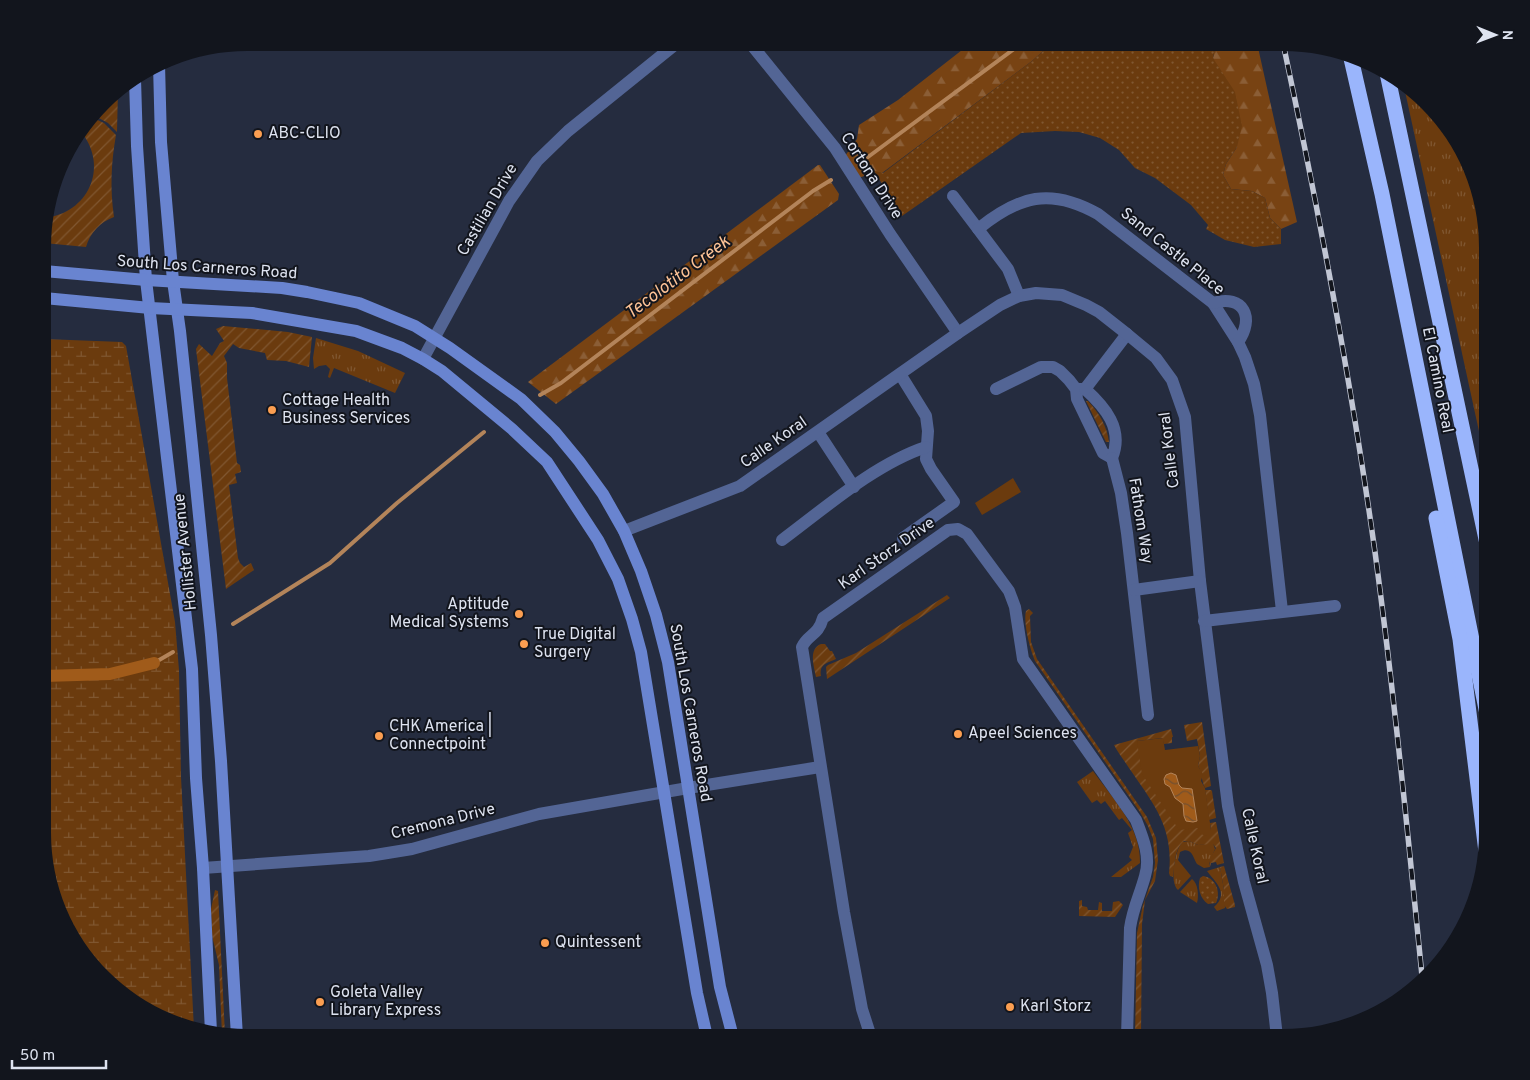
<svg xmlns="http://www.w3.org/2000/svg" width="1530" height="1080" viewBox="0 0 1530 1080" font-family="Overpass,sans-serif">
	<defs>
		<pattern id="grass-tufts" width="24" height="20" patternUnits="userSpaceOnUse" patternTransform="scale(1.25)"><rect width="24" height="20" fill="#6b3b0e"/><path d="M3 7l-1-3M5 7V3M7 7l1-3M15 17l-1-3M17 17v-4M19 17l1-3" fill="none" stroke="#805731"/></pattern>
		<pattern id="forest-firs" width="22" height="20" patternUnits="userSpaceOnUse" patternTransform="scale(1.25)"><rect width="22" height="20" fill="#784313"/><path d="M5 1l3.5 6h-7zM16 11l3.5 6h-7z" fill="#8b5e36"/></pattern>
		<pattern id="wetland-marsh" width="20" height="14" patternUnits="userSpaceOnUse" patternTransform="scale(1.25)"><rect width="20" height="14" fill="#6b3b0e"/><path d="M1 5h8M5 5V1M11 12h8M15 12V8" fill="none" stroke="#805731"/></pattern>
		<pattern id="park-dots" width="8" height="8" patternUnits="userSpaceOnUse" patternTransform="scale(1.25)"><rect width="8" height="8" fill="#6b3b0e"/><path d="M2 2h.1M6 6h.1" fill="none" stroke="#805731" stroke-width="1.8" stroke-linecap="round"/></pattern>
		<pattern id="garden-furrows" width="10" height="10" patternUnits="userSpaceOnUse" patternTransform="scale(1.25)"><rect width="10" height="10" fill="#6b3b0e"/><path d="M-1 1l2-2M0 10L10 0M9 11l2-2" fill="none" stroke="#805731"/></pattern>
		<pattern id="water-waves" width="16" height="10" patternUnits="userSpaceOnUse" patternTransform="scale(1.25)"><rect width="16" height="10" fill="#a05b1a"/><path d="M0 5q4-4 8 0t8 0" fill="none" stroke="#725031"/></pattern>
	</defs>
	<rect width="100%" height="100%" fill="#252c3f"/>
	<g fill="url(#grass-tufts)">
		<path d="M1403,82L1407,85L1466,156L1487,234V468Z"/>
		<path d="M316,338L358,351L405,373L395,393L334,368L330,378L328,377L330,369L326,365L319,366L314,369L313,358Z"/>
		<path d="M1093,771C1113,799 1141,827 1140,863L1121,877H1111L1132,860L1129,857L1133,847L1128,833L1132,830L1122,818L1119,820L1105,801L1101,804L1097,800L1092,803L1077,782Z"/>
		<path d="M1189,841L1198,845L1213,843L1215,849L1209,863L1210,867L1204,868L1197,864C1193,858 1192,846 1180,852L1178,860L1191,876L1178,890C1169,882 1175,851 1182,842Z"/>
		<path d="M1220,867L1224,890L1225,908L1217,911L1214,907C1230,893 1215,882 1207,871Z"/>
		<path d="M1192,879C1198,883 1199,896 1197,903L1180,892Z"/>
	</g>
	<g fill="url(#forest-firs)">
		<path d="M971,43H1052L1032,61L882,173L874,172L859,178L845,156L857,139L859,125L898,100Z"/>
		<path d="M1216,43H1257L1297,222L1281,229L1270,218L1265,198L1252,191L1231,189L1223,175L1226,164L1237,147L1213,58Z"/>
		<path d="M818,165H820L839,194L838,200L556,404L528,382Z"/>
	</g>
	<path fill="url(#wetland-marsh)" d="M44,339L122,342L126,346L175,622L179,670L181,777L194,1029L181,1027L123,995L70,935L44,860Z"/>
	<g fill="url(#park-dots)">
		<path d="M1052,43H1216L1213,58L1235,92L1242,126L1237,147L1226,164L1223,175L1231,189L1252,191L1265,198L1270,218L1281,229V244L1254,247L1225,240L1206,229L1208,225L1191,205L1155,178L1135,168L1119,150L1100,138L1079,132L1055,131L1021,133L902,216L874,171L883,173L1032,61Z"/>
		<path d="M1203,876C1216,878 1221,892 1216,903L1208,904C1200,899 1197,887 1200,878Z"/>
	</g>
	<g fill="url(#garden-furrows)">
		<path d="M118,90L117,132L108,123L95,116L112,93Z"/>
		<path d="M93,118L104,123L116,135C111,163 110,189 114,217C100,222 90,233 86,247L44,243L45,218C88,213 109,168 82,133Z"/>
		<path d="M223,326L288,332L312,337L309,367L286,361L267,360L265,353L239,348L233,344L224,356L227,363V378L237,463L240,465L241,472L235,474L237,483L229,485L238,558L240,563L244,567L251,563L254,570L226,589L196,349L199,344L212,356L220,343L224,341L216,329Z"/>
		<path d="M1086,401H1088C1099,413 1107,426 1109,442H1106Z"/>
		<path d="M947,595L950,598L827,679L826,667L828,665L856,653Z"/>
		<path d="M1029,609L1033,613L1030,616L1031,642L1037,659L1147,817L1156,838L1158,860L1155,881L1145,900L1142,924L1141,1037H1135L1137,933L1143,905L1153,877L1155,863L1153,839L1148,826L1140,812L1035,661C1030,649 1023,623 1026,611Z"/>
		<path d="M821,644H825L830,651H832L836,659C827,663 819,664 821,676L816,677C814,666 808,649 821,644Z"/>
		<path d="M1202,722L1211,786L1205,788C1201,780 1202,772 1198,766L1200,756L1197,739L1187,741L1184,725Z"/>
		<path d="M1171,729L1173,737H1172V743L1164,744L1162,738L1137,741L1198,828L1211,830L1210,823L1216,822L1224,863L1217,865L1216,862L1211,863L1210,867L1209,860L1216,848L1213,844L1198,845L1189,841H1184C1174,849 1175,865 1173,877L1170,876L1169,873C1174,827 1153,803 1129,768C1124,760 1118,753 1114,745Z"/>
		<path d="M1205,790H1211L1212,791L1216,818L1209,820Z"/>
		<path d="M1224,866L1235,905V907L1227,909L1224,905V890L1220,867Z"/>
		<path d="M215,890L218,891L225,1035H222L219,965L212,936L211,909Z"/>
		<path d="M1082,900V906L1087,907L1088,910H1098L1099,902L1102,903V911H1112L1113,902L1119,901L1123,905L1115,917L1079,916V901Z"/>
	</g>
	<g fill="#6b3b0e">
		<path d="M1013,478L1021,492L982,515L975,503Z"/>
		<path d="M1163,738L1165,750L1198,746L1200,756L1198,766L1203,774L1201,781L1205,788L1211,830L1206,836L1201,834L1198,828L1179,830L1142,774L1137,741Z"/>
	</g>
	<path fill="url(#water-waves)" stroke="#b3845a" d="M1171,773L1176,775L1179,785L1182,788L1192,789L1197,821L1193,822L1186,821L1184,816L1183,804L1175,798L1170,787L1165,784L1164,779L1166,775Z"/>
	<g fill="none" stroke-linecap="round" stroke-linejoin="round">
		<g stroke="#b3845a" stroke-width="4">
			<path d="M868,157L1022,43"/>
			<path d="M540,395L561,383L813,191L831,180"/>
			<path d="M233,624L330,563L397,503L484,432"/>
			<path d="M154,663L173,652"/>
		</g>
		<path stroke="#a05b1a" stroke-width="12" d="M44,676L110,674L154,663"/>
		<g stroke="#536595" stroke-width="12">
			<path d="M750,43L835,148L890,234L958,333"/>
			<path d="M953,196L978,229"/>
			<path d="M1019,296L1008,269L978,229C1019,196 1050,187 1098,214L1213,303L1238,342L1245,357L1254,384L1260,415L1282,611"/>
			<path d="M1213,303C1244,294 1255,318 1238,342"/>
			<path d="M423,359L509,201L537,161L568,131L677,43"/>
			<path d="M900,374L926,416L928,431L926,459L931,469L954,502L903,538"/>
			<path d="M996,389L1041,367H1053L1060,371L1069,380L1076,389L1077,399L1103,453L1112,458C1124,429 1105,407 1085,389H1076"/>
			<path d="M1085,389L1127,334"/>
			<path d="M818,432L854,487"/>
			<path d="M1112,458L1121,493L1127,533L1148,715"/>
			<path d="M624,531L740,486L958,333L1000,305L1019,296L1036,293L1062,295L1086,305L1099,312L1127,334L1156,358L1172,380L1185,417L1200,581L1228,806L1244,882L1267,965L1272,993L1277,1037"/>
			<path d="M782,540C825,508 875,464 926,447"/>
			<path d="M1134,590L1200,581"/>
			<path d="M1204,621L1335,606"/>
			<path d="M203,868L369,856L412,849L539,814L688,788L820,767"/>
			<path d="M871,1037L862,1009L844,912L802,647C808,634 818,636 823,618L948,530L958,529L967,534L1009,591L1015,607L1023,659L1136,820C1143,838 1151,857 1145,876C1140,895 1133,907 1130,928L1127,1037"/>
		</g>
		<g stroke="#6984d0" stroke-width="12">
			<path d="M159,64L161,142L173,281L180,331L191,436L211,635L221,761L237,1037"/>
			<path d="M135,79L137,146L146,280L192,669L196,778L203,868L211,1032"/>
			<path d="M44,271L146,280L282,288L307,292L359,303L415,326L450,348L521,399L555,432L579,461L603,494L624,531L641,571L656,615L668,662L720,987L733,1037"/>
			<path d="M44,298L150,308L252,313L356,331L402,348L423,359L442,371L512,429L547,462L598,540L618,579L632,619L641,652L697,993L707,1037"/>
		</g>
		<g stroke="#9ab5fc" stroke-width="15">
			<path d="M1350,54L1382,194L1487,714"/>
			<path d="M1387,73L1487,544"/>
			<path d="M1436,518L1460,639L1486,852"/>
		</g>
		<defs>
			<path id="rail" d="M1283,43C1319,212 1351,381 1375,552C1394,693 1408,835 1422,976"/>
		</defs>
		<use href="#rail" stroke="#c1c6d4" stroke-width="5.5"/>
		<use href="#rail" stroke="#12151d" stroke-width="4" stroke-dasharray="11" stroke-linecap="butt"/>
	</g>
	<g fill="#fb9e51" stroke="#12151d" stroke-width="2">
		<circle cx="258" cy="134" r="5"/>
		<circle cx="272" cy="410" r="5"/>
		<circle cx="519" cy="614" r="5"/>
		<circle cx="524" cy="644" r="5"/>
		<circle cx="958" cy="734" r="5"/>
		<circle cx="379" cy="736" r="5"/>
		<circle cx="545" cy="943" r="5"/>
		<circle cx="320" cy="1002" r="5"/>
		<circle cx="1010" cy="1007" r="5"/>
	</g>
	<g text-anchor="middle" dominant-baseline="central" stroke-width="4" stroke-linejoin="round" paint-order="stroke">
		<g font-size="16" fill="#dee3f0" stroke="#12151d" text-anchor="start">
			<text x="268" y="134">ABC-CLIO</text>
			<text x="282" y="401">Cottage Health<tspan x="282" dy="18">Business Services</tspan></text>
			<text x="509" y="605" text-anchor="end">Aptitude<tspan x="509" dy="18">Medical Systems</tspan></text>
			<text x="534" y="635">True Digital<tspan x="534" dy="18">Surgery</tspan></text>
			<text x="389" y="727">CHK America |<tspan x="389" dy="18">Connectpoint</tspan></text>
			<text x="968" y="734">Apeel Sciences</text>
			<text x="555" y="943">Quintessent</text>
			<text x="330" y="993">Goleta Valley<tspan x="330" dy="18">Library Express</tspan></text>
			<text x="1020" y="1007">Karl Storz</text>
		</g>
		<g font-size="16" fill="#dee3f0" stroke="#12151d">
			<text transform="translate(871 176) rotate(57)">Cortona Drive</text>
			<text transform="translate(488 210) rotate(-60)">Castilian Drive</text>
			<text transform="translate(1172 252) rotate(39)">Sand Castle Place</text>
			<text transform="translate(207 268) rotate(4)">South Los Carneros Road</text>
			<text transform="translate(1437 380) rotate(79)">El Camino Real</text>
			<text transform="translate(774 443) rotate(-35)">Calle Koral</text>
			<text transform="translate(1170 450) rotate(-97)">Calle Koral</text>
			<text transform="translate(1140 521) rotate(81)">Fathom Way</text>
			<text transform="translate(186 552) rotate(-96)">Hollister Avenue</text>
			<text transform="translate(887 554) rotate(-35)">Karl Storz Drive</text>
			<text transform="translate(690 713) rotate(80)">South Los Carneros Road</text>
			<text transform="translate(443 822) rotate(-14)">Cremona Drive</text>
			<text transform="translate(1254 846) rotate(78)">Calle Koral</text>
		</g>
		<g font-size="18" font-style="italic" fill="#fcc296" stroke="#12151d">
			<text transform="translate(678 278) rotate(-37)">Tecolotito Creek</text>
		</g>
	</g>
	<path d="M0 0H1530V1080H0ZM247 51H1283A196 196 0 0 1 1479 247V833A196 196 0 0 1 1283 1029H247A196 196 0 0 1 51 833V247A196 196 0 0 1 247 51Z" fill="#12151d" fill-rule="evenodd"/>
	<g transform="translate(1495 35) rotate(91)" stroke="#12151d" stroke-width="4" paint-order="stroke">
	<path d="M0-4L9 19L0 12L-9 19Z" fill="#dee3f0"/>
	<text y="-8" font-size="14" font-weight="bold" text-anchor="middle" fill="#dee3f0">N</text>
	</g>
	<path d="M12 1060v8h94v-8" fill="none" stroke="#dee3f0" stroke-width="2.5"/>
	<text x="20" y="1060" font-size="15" fill="#dee3f0" stroke="#12151d" stroke-width="4" paint-order="stroke">50 m</text>
</svg>
